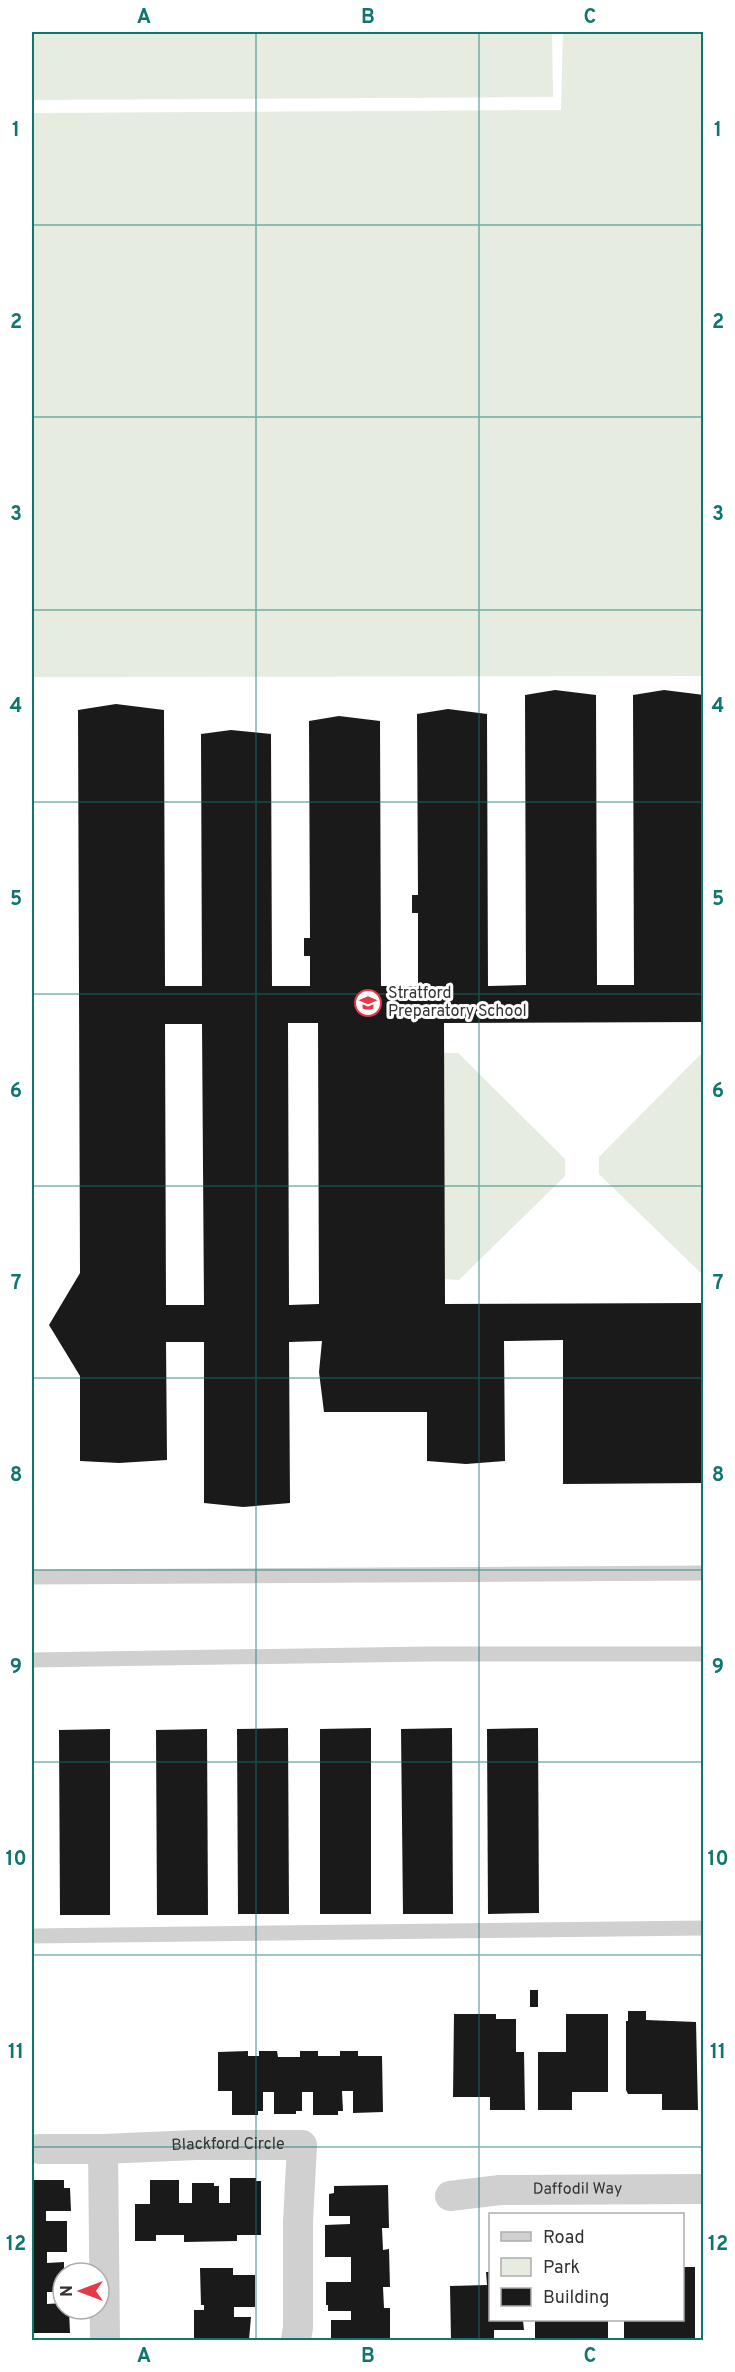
<svg xmlns="http://www.w3.org/2000/svg" width="735" height="2372" viewBox="0 0 735 2372" font-family="Overpass,sans-serif">
	<rect width="100%" height="100%" fill="#fff"/>
	<g fill="#e6ecdf">
		<path d="M32,32H552L553,97L32,100Z"/>
		<path d="M563,32H703V676L32,677V113L561,110Z"/>
		<path d="M703,1052H704L703,1275L599,1174V1157Z"/>
		<path d="M444,1053H458L565,1159V1176L459,1280L445,1279Z"/>
	</g>
	<g fill="#1a1a1a" fill-rule="evenodd">
		<path d="M555,690L596,695L597,985H634L633,695L664,690L704,695V1022L444,1023L445,1304L704,1303V1483L563,1484V1340L504,1341L505,1461L466,1464L427,1461V1412H324L319,1372L322,1341L289,1342L290,1503L243,1507L204,1503V1342H166L167,1460L119,1463L80,1461V1376L49,1325L80,1273L78,710L116,704L164,710L165,986H202L201,734L231,730L271,734L272,986H310V956H304V938H310L309,721L339,716L380,721L381,986H418V913H412V895H418L417,714L448,709L487,714L488,986L526,985L525,695ZM288,1023H318L319,1304L289,1305ZM165,1024H202L204,1305H166Z"/>
		<path d="M288,1728L289,1914H238L237,1729Z"/>
		<path d="M371,1728V1914H320V1729Z"/>
		<path d="M452,1728L453,1914H403L401,1729Z"/>
		<path d="M538,1728L539,1913L488,1914L487,1729Z"/>
		<path d="M110,1729V1915H60L59,1730Z"/>
		<path d="M207,1729L208,1915H157L156,1730Z"/>
		<rect x="530" y="1990" width="8" height="17"/>
		<path d="M628,2011H646V2020L696,2022L698,2110H662V2094H628L626,2090V2021H628Z"/>
		<path d="M454,2014H496V2019H516V2052H524L525,2110H490V2097H453Z"/>
		<path d="M566,2014H608V2092H572V2110H538V2052H566Z"/>
		<path d="M248,2051V2056H259V2051H277L278,2057H300V2051H318V2056H340V2051H358V2056H382L383,2112L353,2113V2091H342L343,2111H338V2115H313V2092H302V2111H296V2114H274V2092H263V2111H258V2115H232V2091H218V2052Z"/>
		<path d="M230,2178H256V2181H261V2235H237V2241L184,2242V2235H156V2241H135V2204H150V2180H179V2203H192V2183H214V2186H219V2203H230Z"/>
		<path d="M32,2180H64V2188H70L71,2211H46V2221H67V2252H47V2263L64,2262V2268L71,2267V2273H63V2292H47V2304L63,2303V2309H69L70,2333H32Z"/>
		<path d="M388,2185L389,2228H382L383,2250L389,2249L390,2287H383L384,2308H390V2340H331V2320H351V2311H328V2305H326V2282H351V2257H325V2225L350,2224V2216H329V2194L334,2193V2186Z"/>
		<path d="M682,2267H695V2338H668V2340H624V2320H682Z"/>
		<path d="M200,2268H233V2275H255V2307H234V2317H251L249,2340H194V2310H204V2305H201Z"/>
		<path d="M486,2272H490V2320H523L524,2330H494V2340H451L450,2286L487,2285Z"/>
		<rect x="535" y="2320" width="73" height="20"/>
	</g>
	<g fill="none" stroke-linecap="round" stroke-linejoin="round">
		<g stroke="#d0d0d0" stroke-width="15">
			<path d="M32,1577L704,1573"/>
			<path d="M32,1660L428,1654H704"/>
			<path d="M32,1936L704,1928"/>
		</g>
		<g stroke="#d0d0d0" stroke-width="30">
			<path d="M39,2149H103"/>
			<path id="s1" d="M450,2196L500,2190L704,2189"/>
			<path id="s2" d="M105,2340L103,2149L196,2145H302L298,2222V2327L296,2340"/>
		</g>
	</g>
	<path fill="none" stroke="#0f766e" stroke-width="1.5" stroke-opacity="0.55" d="M256,32V2340M479,32V2340M32,225H704M32,417H704M32,610H704M32,802H704M32,994H704M32,1186H704M32,1378H704M32,1570H704M32,1762H704M32,1955H704M32,2147H704"/>
	<defs>
		<symbol id="school-ring" viewBox="-11 -11 22 22"><circle r="9.5" fill="#fff" stroke="#e63946" stroke-width="1.5"/><path d="M0-5L7-2L0 1L-7-2ZM-4 1L0 2.5L4 1V4Q0 6-4 4Z" fill="#e63946"/></symbol>
	</defs>
	<g fill-rule="evenodd">
		<use href="#school-ring" x="353" y="988" width="30" height="30"/>
	</g>
	<g text-anchor="middle" dominant-baseline="central" stroke-width="6" stroke-linejoin="round" paint-order="stroke">
		<g font-size="16" fill="#333" stroke="#fff" text-anchor="start">
			<text x="388" y="994">Stratford<tspan x="388" dy="18">Preparatory School</tspan></text>
		</g>
		<g font-size="16" fill="#333" stroke="#fff">
			<text stroke="none"><textPath href="#s2" startOffset="316">Blackford Circle</textPath></text>
			<text stroke="none"><textPath href="#s1" startOffset="128">Daffodil Way</textPath></text>
		</g>
	</g>
	<rect width="735" height="2372" fill="none" stroke="#ffffff" stroke-width="66"/>
	<rect x="489" y="2213" width="195" height="108" fill="#ffffff" stroke="#adadad" stroke-width="1.5"/>
	<rect x="501" y="2232" width="30" height="9" fill="#d0d0d0" stroke="#adadad" stroke-width="1.5"/>
	<text x="543" y="2243" font-size="18" fill="#333333">Road</text>
	<rect x="501" y="2258" width="30" height="18" fill="#e6ecdf" stroke="#adadad" stroke-width="1.5"/>
	<text x="543" y="2273" font-size="18" fill="#333333">Park</text>
	<rect x="501" y="2288" width="30" height="18" fill="#1a1a1a" stroke="#adadad" stroke-width="1.5"/>
	<text x="543" y="2303" font-size="18" fill="#333333">Building</text>
	<g transform="translate(81 2291) rotate(270)"><circle r="28" fill="#ffffff" stroke="#adadad" stroke-width="1.5"/>
	<path d="M0-4.5L10 22L0 15L-10 22Z" fill="#e63946"/>
	<text y="-9" font-size="16" font-weight="bold" text-anchor="middle" fill="#333333">N</text>
	</g>
	<rect x="33" y="33" width="669" height="2306" fill="none" stroke="#0f766e" stroke-width="2"/>
	<g font-size="20" text-anchor="middle" font-weight="bold" fill="#0f766e">
		<text x="144" y="23">A</text>
		<text x="368" y="23">B</text>
		<text x="590" y="23">C</text>
		<text x="16" y="136">1</text>
		<text x="718" y="136">1</text>
		<text x="16" y="328">2</text>
		<text x="718" y="328">2</text>
		<text x="16" y="520">3</text>
		<text x="718" y="520">3</text>
		<text x="16" y="712">4</text>
		<text x="718" y="712">4</text>
		<text x="16" y="905">5</text>
		<text x="718" y="905">5</text>
		<text x="16" y="1097">6</text>
		<text x="718" y="1097">6</text>
		<text x="16" y="1289">7</text>
		<text x="718" y="1289">7</text>
		<text x="16" y="1481">8</text>
		<text x="718" y="1481">8</text>
		<text x="16" y="1673">9</text>
		<text x="718" y="1673">9</text>
		<text x="16" y="1865">10</text>
		<text x="718" y="1865">10</text>
		<text x="16" y="2058">11</text>
		<text x="718" y="2058">11</text>
		<text x="16" y="2250">12</text>
		<text x="718" y="2250">12</text>
		<text x="144" y="2362">A</text>
		<text x="368" y="2362">B</text>
		<text x="590" y="2362">C</text>
	</g>
</svg>
